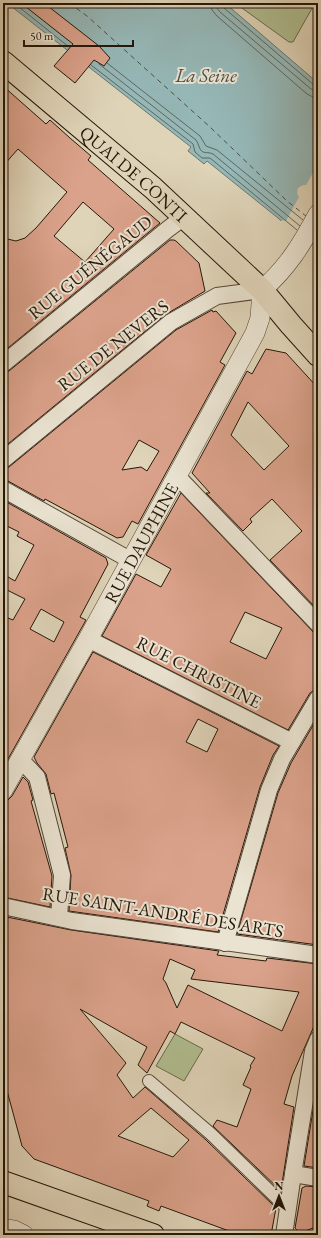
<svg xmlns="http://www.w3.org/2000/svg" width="321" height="1238" viewBox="0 0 321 1238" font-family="'EB Garamond',serif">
	<rect width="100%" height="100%" fill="#dfd4b8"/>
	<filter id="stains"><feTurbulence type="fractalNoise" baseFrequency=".005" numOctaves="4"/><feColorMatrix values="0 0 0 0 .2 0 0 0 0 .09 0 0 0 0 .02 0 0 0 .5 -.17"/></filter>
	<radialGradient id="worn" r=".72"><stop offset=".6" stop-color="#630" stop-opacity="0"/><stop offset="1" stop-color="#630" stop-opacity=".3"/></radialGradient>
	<g fill="#b0bd90" stroke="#6a6a4d">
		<path d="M235,3H315L293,42H289Z"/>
		<path d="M175,1034L203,1049L184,1081L156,1066Z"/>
	</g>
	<path fill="#95b7b6" stroke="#687771" d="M7,3H224L233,10L318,83V254L278,218L207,161L204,164L188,151L191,147Z"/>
	<path fill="#dfd4b8" d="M318,164V256L279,222L283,220L286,221L299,197L297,193L298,188L303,185H306Z"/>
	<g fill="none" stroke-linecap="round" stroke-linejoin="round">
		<g stroke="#5d6760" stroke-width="1">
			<path d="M14,3L69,47"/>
			<path d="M211,3L212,10L217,16L307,94L313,97H318"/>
			<path d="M217,3V8L220,12L311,89L318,91"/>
			<path d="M222,3L224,8L314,85L318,86"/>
			<path d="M107,63L200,136L206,146L217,150L303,220"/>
			<path d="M99,64L196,140C199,144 199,150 203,152C206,153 209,152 213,154L300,226"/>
			<path d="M91,65L193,144L195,152L202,158H210L297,230"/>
		</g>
		<path stroke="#4c4f46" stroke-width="1" stroke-dasharray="5 4" stroke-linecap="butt" d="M69,3L87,16L210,127L287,201L306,216"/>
	</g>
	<g fill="#dba28b" stroke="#25170a" fill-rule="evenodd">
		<path d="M21,3H44L99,46L110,58L104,66L94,60L75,83L54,66L73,44Z"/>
		<path d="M3,86L46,124L50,120L70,138L91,156L88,160L160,223L3,352V238L16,241L25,238L36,228L67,192L18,149L3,166ZM83,202L114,229L85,262L54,236Z"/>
		<path d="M170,240H174L176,241L199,263L205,291L165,315L3,448V373L9,371Z"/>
		<path d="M212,310L213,312L216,311L236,333L220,362L225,365L138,524L132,521L123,537L117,538L45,499L44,501L8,481L3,480V469L9,467L176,330ZM139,440L159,451L147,471L141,467L122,470Z"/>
		<path d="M266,349L286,353L318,388V606L316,608L270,560L302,531L272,499L250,519L252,522L243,531L206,493H210L192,473L247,371L252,374ZM248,402L289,446L264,470L231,435Z"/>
		<path d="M181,493L318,637V686L316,689L310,693L288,730L102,636L136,574L161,587L171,569L146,555ZM245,612L282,628L266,659L230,642Z"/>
		<path d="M3,500L106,558L108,564L80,617L86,620L3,768V616L13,620L25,599L3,588V574L15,581L34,545L17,536L19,532L3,524ZM41,609L64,622L54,642L30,629Z"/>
		<path d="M93,652L279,746L273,755L260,787L218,932L69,911L71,875L65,848L68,847L54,793L51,794L46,774L37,763L34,757ZM198,719L218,729L207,752L186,742Z"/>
		<path d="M315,722H318V945L237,934L278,793L291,763Z"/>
		<path d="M23,777L28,782L33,800L31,801L52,876L50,907L3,897V801L8,800L12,796Z"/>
		<path d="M7,917L71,930L219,951L217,955L266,961L267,958L318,964V1017L292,1076L284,1104L294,1107L281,1190H280L213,1126L217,1120L237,1127L251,1089L243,1085L251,1067L250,1066L255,1058L181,1022L175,1034L170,1031L147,1073L138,1065L147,1047L80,1009L126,1063L117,1075L133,1098L145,1087L206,1140L276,1208L271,1235H240L161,1206L159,1211L147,1206L149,1201L34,1159L22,1146L3,1076V918L8,919ZM170,959L195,970L191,979L299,992L282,1031L188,985L177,1008L166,983L163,979ZM151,1108L189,1140L173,1157L118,1136Z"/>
		<path d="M316,1092H318V1168L304,1166Z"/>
		<path d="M306,1186L318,1187V1226L300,1233L295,1228L302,1188Z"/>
	</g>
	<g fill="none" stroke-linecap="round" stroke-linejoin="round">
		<defs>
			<path id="pedestrian" d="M149,1081L211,1134L288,1209"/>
			<g id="minor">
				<path d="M3,364L168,229L184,217"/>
				<path d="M3,460L171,322L217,296L262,290"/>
				<path d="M177,476L318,624"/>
				<path d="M3,489L130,560"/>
				<path d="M88,639L292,742"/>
				<path d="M20,759L37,777L62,875L59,917"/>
				<path d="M3,906L72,921L318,955"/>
				<path d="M225,943L269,790L282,759L318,698"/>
				<path d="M293,1174L318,1178"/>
				<path d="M284,1235L293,1174L313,1051L318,1039"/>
			</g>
			<g id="tertiary">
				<path id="s1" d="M3,790L88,639L255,333L260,318L262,290C288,267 302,244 318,214"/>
				<path d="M3,1228L14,1230L24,1235"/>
			</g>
			<g id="primary">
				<path id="s2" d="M3,62L153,188L262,290L291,325L318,355"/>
				<path d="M3,1182L153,1235"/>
			</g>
		</defs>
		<use href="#pedestrian" stroke="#544636" stroke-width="14"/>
		<use href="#minor" stroke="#544636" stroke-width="18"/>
		<use href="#tertiary" stroke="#544636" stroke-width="20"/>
		<use href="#primary" stroke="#25170a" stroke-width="24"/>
		<use href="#pedestrian" stroke="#eae3d1" stroke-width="12"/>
		<use href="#minor" stroke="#eae3d1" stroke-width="16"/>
		<use href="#tertiary" stroke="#eae3d1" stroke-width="19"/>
		<use href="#primary" stroke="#dfd4b8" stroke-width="22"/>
	</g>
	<g text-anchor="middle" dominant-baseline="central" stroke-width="4" stroke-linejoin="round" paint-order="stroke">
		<g font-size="18" fill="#25170a" stroke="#eae3d1">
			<text stroke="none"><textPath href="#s2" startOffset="172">QUAI DE CONTI</textPath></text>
			<text transform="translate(90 267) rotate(-39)">RUE GUÉNÉGAUD</text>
			<text transform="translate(113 345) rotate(-38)">RUE DE NEVERS</text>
			<text stroke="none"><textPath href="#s1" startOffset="283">RUE DAUPHINE</textPath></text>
			<text transform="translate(199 672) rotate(27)">RUE CHRISTINE</text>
			<text transform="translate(163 912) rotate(9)">RUE SAINT-ANDRÉ DES ARTS</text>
		</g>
		<g font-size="19" font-style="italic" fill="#4c4f46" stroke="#eae3d1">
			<text x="206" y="75">La Seine</text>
		</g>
	</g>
	<rect width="321" height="1238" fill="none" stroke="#dfd4b8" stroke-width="16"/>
	<rect x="4" y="4" width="313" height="1230" fill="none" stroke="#25170a" stroke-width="2"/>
	<rect x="8" y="8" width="305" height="1222" fill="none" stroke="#25170a"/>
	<g transform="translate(279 1196)" stroke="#eae3d1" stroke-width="3" paint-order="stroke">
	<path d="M0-3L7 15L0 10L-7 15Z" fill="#25170a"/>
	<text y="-6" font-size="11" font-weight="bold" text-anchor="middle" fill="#25170a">N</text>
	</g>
	<path d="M24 40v6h109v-6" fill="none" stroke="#25170a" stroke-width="2"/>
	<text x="30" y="40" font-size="12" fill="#25170a" stroke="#eae3d1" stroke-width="3" paint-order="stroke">50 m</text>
	<rect width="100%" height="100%" filter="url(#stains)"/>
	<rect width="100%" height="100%" fill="url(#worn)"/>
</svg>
